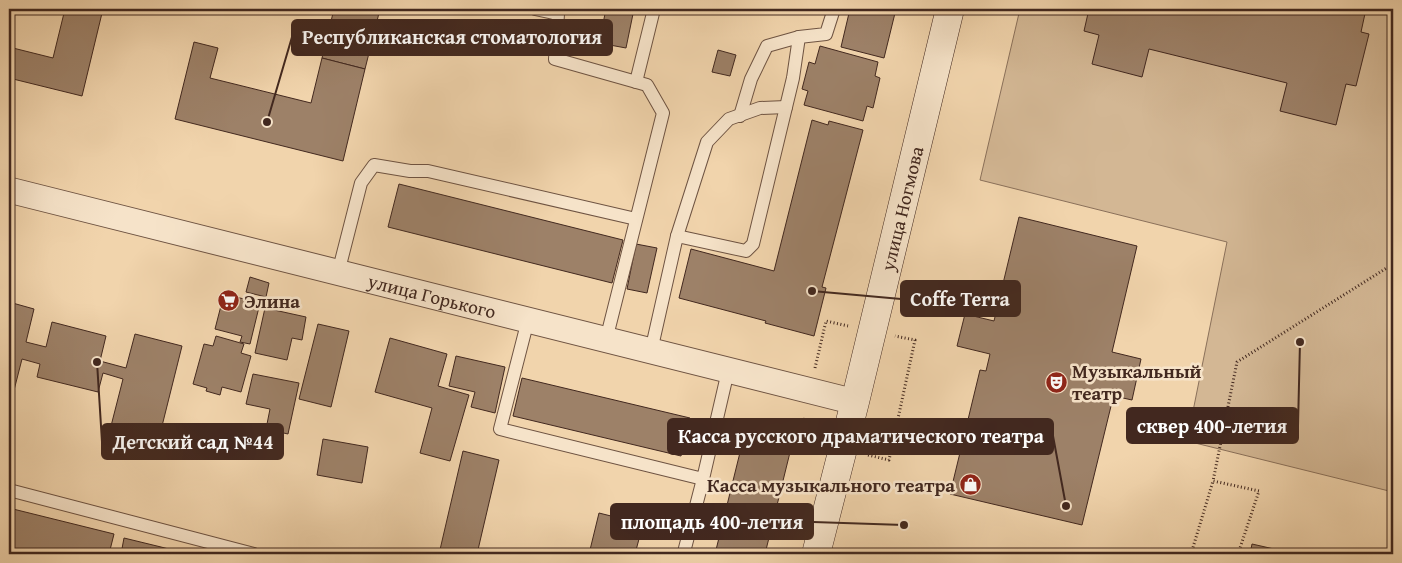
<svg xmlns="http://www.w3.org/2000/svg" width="1402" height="563" viewBox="0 0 1402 563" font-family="'Gentium Book Plus',serif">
	<rect width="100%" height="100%" fill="#f1d4ac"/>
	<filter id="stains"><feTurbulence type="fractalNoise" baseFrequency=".004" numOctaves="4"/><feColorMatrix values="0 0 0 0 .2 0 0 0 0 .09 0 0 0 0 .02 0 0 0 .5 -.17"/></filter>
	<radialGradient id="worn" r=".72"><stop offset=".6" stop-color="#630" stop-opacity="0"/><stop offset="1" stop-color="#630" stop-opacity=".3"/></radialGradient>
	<path fill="#d3b794" stroke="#8a705a" d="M1020,9H1393V492L1187,441L1227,242L980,180Z"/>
	<g fill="#9d8168" stroke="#42281f">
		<path d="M65,9H103L82,96L9,78V47L53,58Z"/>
		<path d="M334,9H380L365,69L322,58Z"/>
		<path d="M606,9H634L626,48L599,43Z"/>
		<path d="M850,9H896L884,58L841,47Z"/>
		<path d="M1089,9H1366L1361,32L1369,34L1356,86L1346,84L1336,125L1280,111L1287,83L1149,49L1142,77L1092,64L1099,35L1084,31Z"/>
		<path d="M194,42L218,48L210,78L311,103L322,58L365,69L343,161L175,119Z"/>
		<path d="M820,46L878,62L875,76L880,78L873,108L867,106L863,121L804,105L808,91L802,89L809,62L815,64Z"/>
		<path d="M718,50L736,55L730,76L712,72Z"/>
		<path d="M812,120L828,125L829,121L863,130L822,287L826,288L814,336L765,323L766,321L679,298L691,249L774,271Z"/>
		<path d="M399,184L623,240L612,283L388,227Z"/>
		<path d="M1019,217L1137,246L1112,352L1141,359L1132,400L1105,394L1104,400L1112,402L1082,525L950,494L980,370L986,371L990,354L957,346L965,314L994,321Z"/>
		<path d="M636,244L657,248L647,293L627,289Z"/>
		<path d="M250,277L269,283L266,297L246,292Z"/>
		<path d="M224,294L260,303L250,344L240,342L242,336L215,329Z"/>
		<path d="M9,302L34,309L26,342L46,347L52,322L106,336L100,361L126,368L135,334L182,346L159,438L111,426L123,379L103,373L98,392L37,377L40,364L22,359L11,402L9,401Z"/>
		<path d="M265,308L306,317L302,340L292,338L287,360L255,353Z"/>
		<path d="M318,324L349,331L331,407L299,399Z"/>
		<path d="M216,336L244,344L241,353L251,356L241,392L222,387L220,395L206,391L207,388L193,384L204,344L213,346Z"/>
		<path d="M390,338L447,354L438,386L469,395L450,461L420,453L432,408L375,392Z"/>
		<path d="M456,356L505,367L495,413L471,407L475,392L449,386Z"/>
		<path d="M253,374L299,383L288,434L266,429L270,409L246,404Z"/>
		<path d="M522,378L690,418L681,456L513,416Z"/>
		<path d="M747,424L794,436L765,554H715Z"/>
		<path d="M323,439L368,447L362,483L317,475Z"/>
		<path d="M463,451L499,460L477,554H439Z"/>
		<path d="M9,508L114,534L109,554H9Z"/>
		<path d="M599,513L643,524L635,554H589Z"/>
		<path d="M124,538L161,547L188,554H121Z"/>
		<path d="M1252,544L1296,554H1250Z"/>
	</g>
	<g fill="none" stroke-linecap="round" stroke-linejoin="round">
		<defs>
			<g id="lane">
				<path d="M535,9L558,14L555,59L647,85L663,113L606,340"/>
				<path d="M636,82L654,9"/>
				<path d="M740,116L751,79L767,46L799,37"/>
				<path d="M677,236L707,142L729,119L760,108L786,107"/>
				<path d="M338,273L361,183L374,165L410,171H428L636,219"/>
				<path d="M528,320L500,429L703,479L728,371"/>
				<path d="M651,351L677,236L746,251L753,244L793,78L799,37L826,34L834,9"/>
				<path d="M9,490L254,554"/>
				<path d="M684,552L703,479"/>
			</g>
			<g id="street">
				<path id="s1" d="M9,190L855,402"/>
			</g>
			<g id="secondary">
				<path id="s2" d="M816,554L855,402L950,9"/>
			</g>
		</defs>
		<use href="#lane" stroke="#6e5342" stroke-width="14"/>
		<use href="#street" stroke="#6e5342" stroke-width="27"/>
		<use href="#secondary" stroke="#42281f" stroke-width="29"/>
		<g stroke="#42281f" stroke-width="3" stroke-dasharray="1 2.5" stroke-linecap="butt">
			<path d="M815,368L826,321L848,326"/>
			<path d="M805,418L800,440L812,443"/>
			<path d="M868,455L889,460L915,340L895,336"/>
			<path d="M1191,554L1213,481"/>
			<path d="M1238,554L1259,491L1213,481L1237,362L1393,264"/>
		</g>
		<use href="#lane" stroke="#f6e3c9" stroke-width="12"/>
		<use href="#street" stroke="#f6e3c9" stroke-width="25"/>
		<use href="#secondary" stroke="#f6e3c9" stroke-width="28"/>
	</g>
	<defs>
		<symbol id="supermarket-disc" viewBox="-11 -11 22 22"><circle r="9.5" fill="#8f2418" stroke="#f6e3c9"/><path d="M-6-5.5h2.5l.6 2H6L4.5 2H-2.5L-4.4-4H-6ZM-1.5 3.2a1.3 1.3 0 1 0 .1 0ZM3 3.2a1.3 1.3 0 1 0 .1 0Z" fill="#fff"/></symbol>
		<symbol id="theatre-disc" viewBox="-11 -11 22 22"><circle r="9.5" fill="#8f2418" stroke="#f6e3c9"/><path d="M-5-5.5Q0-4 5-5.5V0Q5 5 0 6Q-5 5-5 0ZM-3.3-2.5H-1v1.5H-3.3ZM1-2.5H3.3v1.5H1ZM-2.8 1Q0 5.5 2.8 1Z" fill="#fff"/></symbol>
		<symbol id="shop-disc" viewBox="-11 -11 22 22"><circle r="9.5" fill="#8f2418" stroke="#f6e3c9"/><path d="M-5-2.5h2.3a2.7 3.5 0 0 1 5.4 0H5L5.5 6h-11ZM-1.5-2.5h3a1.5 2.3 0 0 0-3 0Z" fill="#fff"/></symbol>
	</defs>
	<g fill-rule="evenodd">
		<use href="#supermarket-disc" x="216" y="288" width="25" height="25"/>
		<use href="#theatre-disc" x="1044" y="370" width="25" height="25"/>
		<use href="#shop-disc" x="958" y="472" width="25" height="25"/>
	</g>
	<g text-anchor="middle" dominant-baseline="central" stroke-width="5" stroke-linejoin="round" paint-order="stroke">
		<g font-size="19" fill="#42281f" stroke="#f6e3c9">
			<text stroke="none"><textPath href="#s2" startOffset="356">улица Ногмова</textPath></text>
			<text stroke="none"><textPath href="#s1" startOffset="436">улица Горького</textPath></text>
		</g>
		<g font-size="19" font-weight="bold" fill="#42281f" stroke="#f6e3c9" text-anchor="start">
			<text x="244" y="301">Элина</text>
			<text x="1072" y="371">Музыкальный<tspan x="1072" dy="22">театр</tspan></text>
			<text x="955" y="485" text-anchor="end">Касса музыкального театра</text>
		</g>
	</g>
	<path fill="none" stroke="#42281f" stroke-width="2" d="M267 122L292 37M812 291L901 299M1300 342L1298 426M1066 506L1053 436M97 362L102 442M904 525L813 522"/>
	<g fill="#42281f" stroke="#f6e3c9" stroke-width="2">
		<circle cx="267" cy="122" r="5"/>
		<circle cx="812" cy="291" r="5"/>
		<circle cx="1300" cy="342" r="5"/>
		<circle cx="1066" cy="506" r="5"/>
		<circle cx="97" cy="362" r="5"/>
		<circle cx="904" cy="525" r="5"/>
	</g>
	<g fill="#42281f" stroke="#42281f" stroke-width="2">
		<rect x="292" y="20" width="320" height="35" rx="5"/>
		<rect x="901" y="281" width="119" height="35" rx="5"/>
		<rect x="1127" y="408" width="171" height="35" rx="5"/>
		<rect x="668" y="419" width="385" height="35" rx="5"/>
		<rect x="102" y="424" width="181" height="35" rx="5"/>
		<rect x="611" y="504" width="202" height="35" rx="5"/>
	</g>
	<g font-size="20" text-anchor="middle" font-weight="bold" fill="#fff">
		<text x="452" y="44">Республиканская стоматология</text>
		<text x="960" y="306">Coffe Terra</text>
		<text x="1212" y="433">сквер 400-летия</text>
		<text x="861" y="443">Касса русского драматического театра</text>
		<text x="193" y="449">Детский сад №44</text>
		<text x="712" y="529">площадь 400-летия</text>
	</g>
	<rect width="1402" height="563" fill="none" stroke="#f1d4ac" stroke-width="30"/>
	<rect x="10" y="10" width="1382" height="543" fill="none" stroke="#42281f" stroke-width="2.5"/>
	<rect x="15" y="15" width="1372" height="533" fill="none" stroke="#42281f"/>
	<rect width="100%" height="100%" filter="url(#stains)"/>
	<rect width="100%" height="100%" fill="url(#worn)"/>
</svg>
